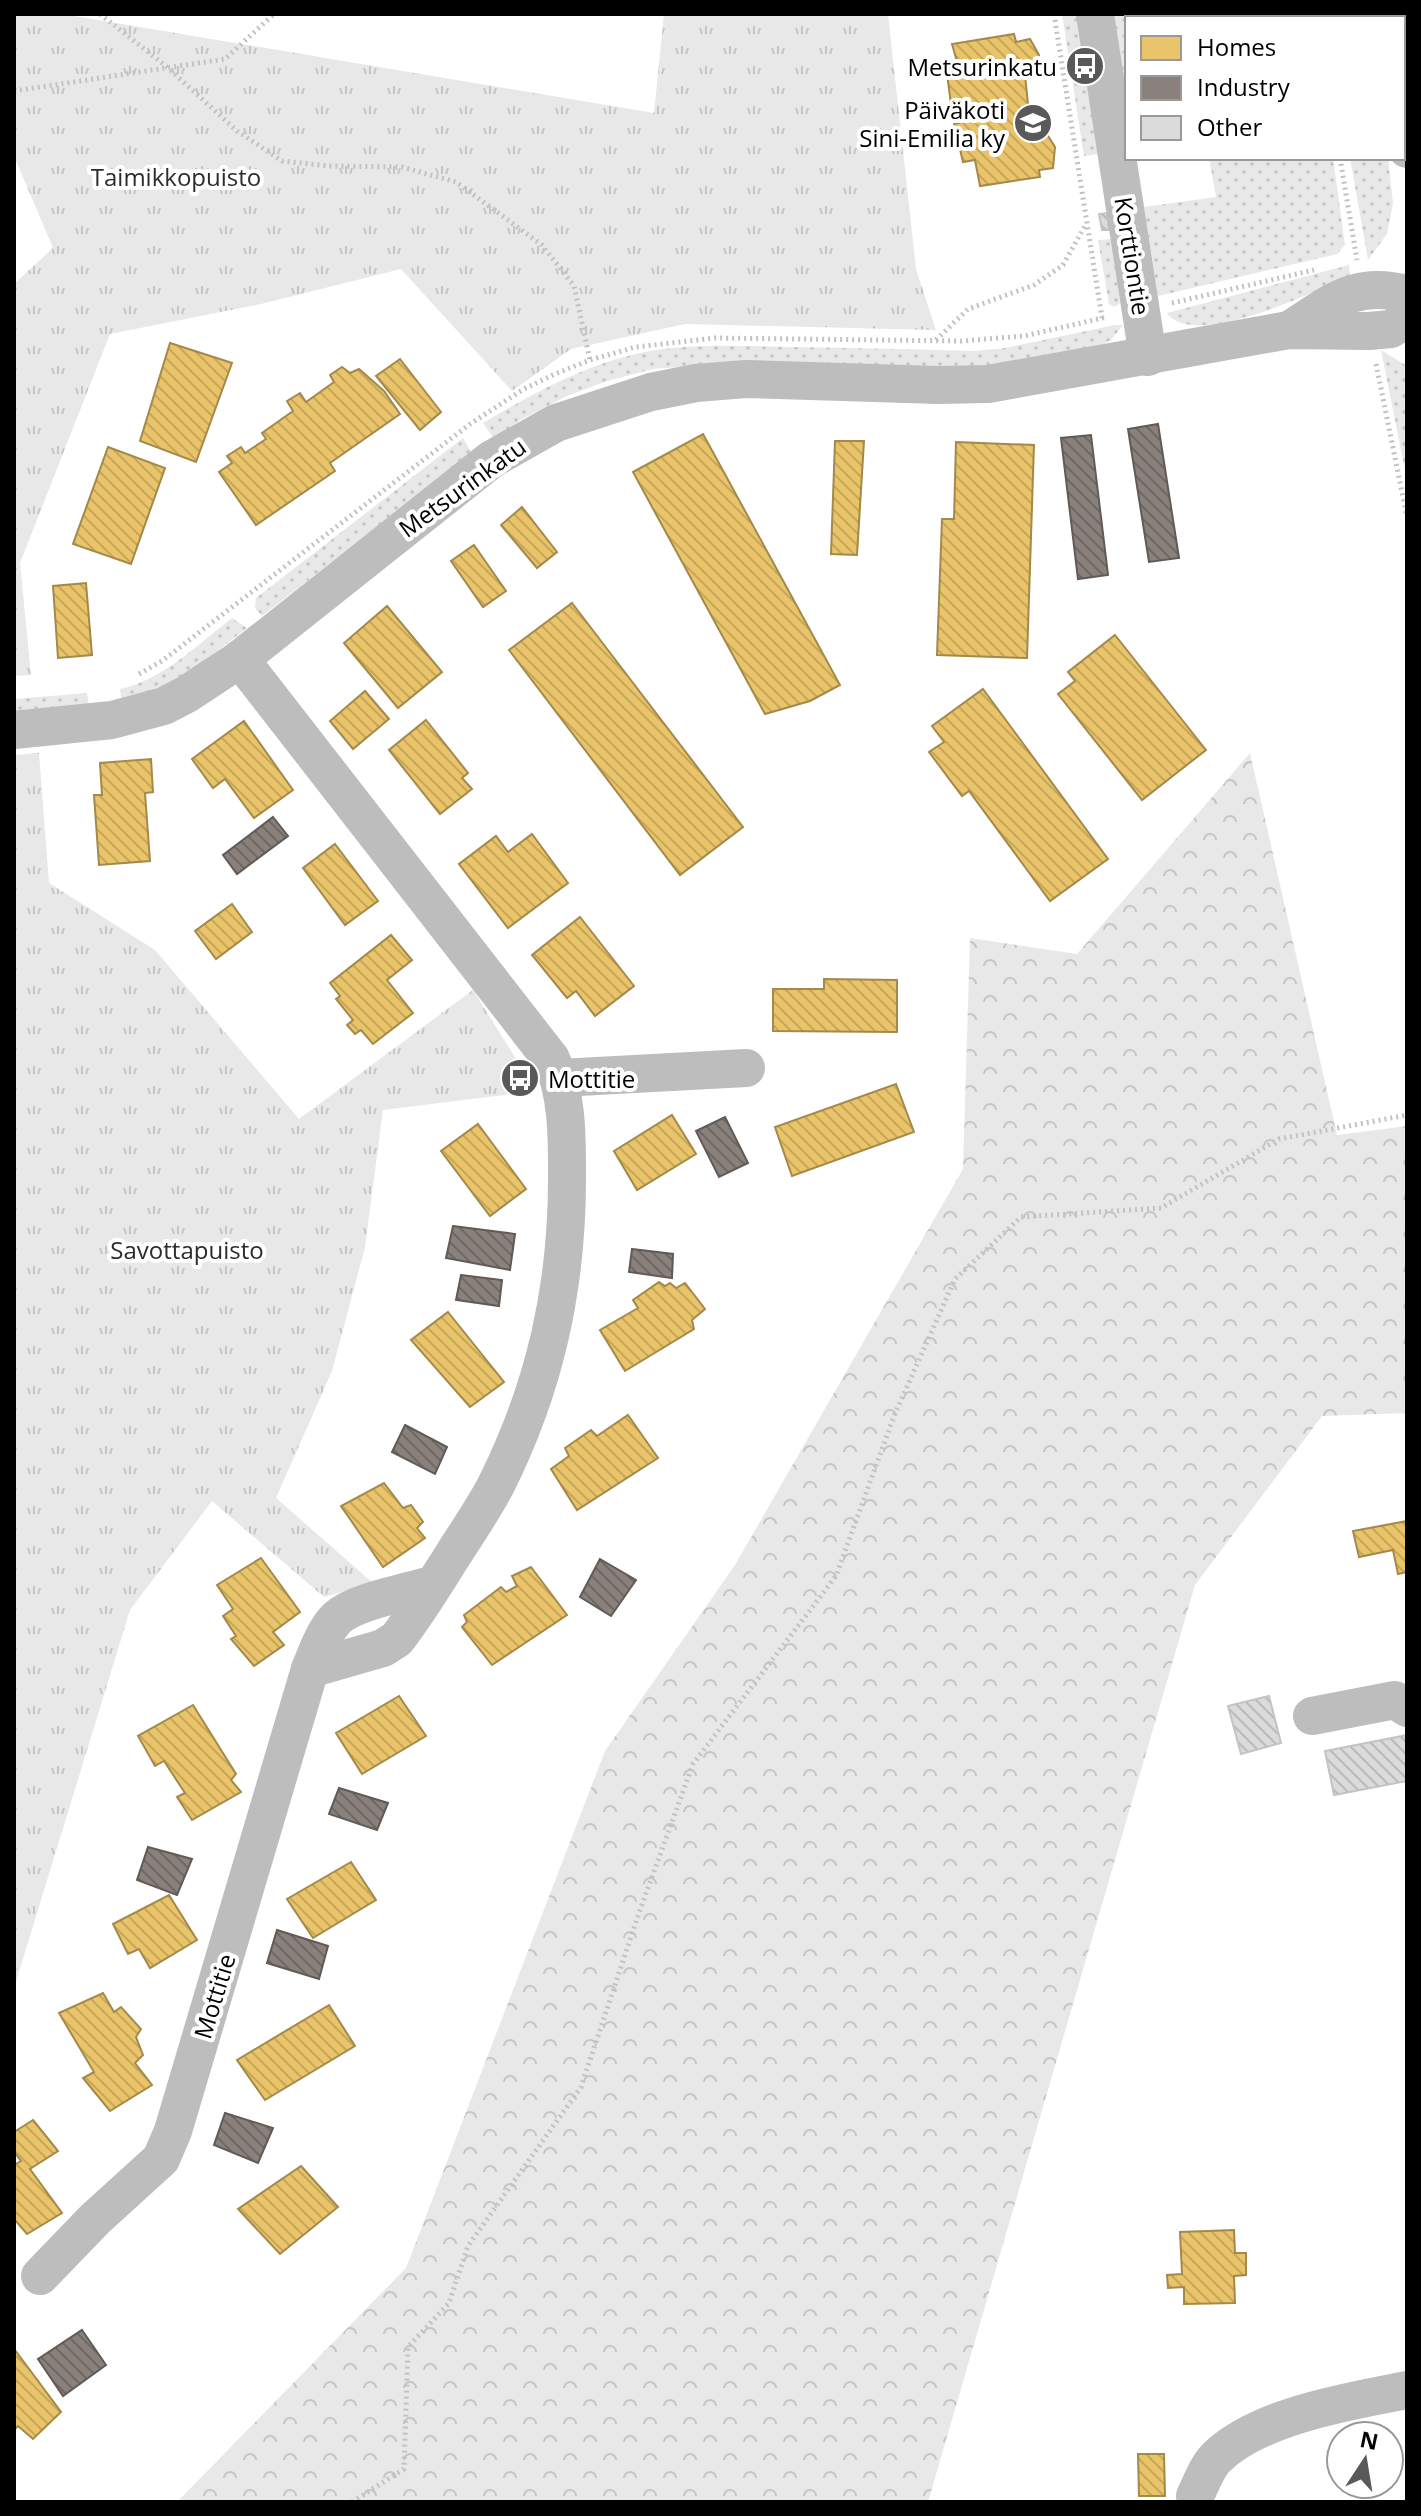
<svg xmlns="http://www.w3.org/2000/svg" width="1421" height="2516" viewBox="0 0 1421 2516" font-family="'Open Sans',sans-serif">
	<defs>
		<pattern id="grass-dots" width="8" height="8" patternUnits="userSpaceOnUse" patternTransform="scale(2)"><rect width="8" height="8" fill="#e8e8e8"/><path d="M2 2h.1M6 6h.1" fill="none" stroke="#c5c5c5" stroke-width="1.8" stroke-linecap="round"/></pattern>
		<pattern id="forest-crowns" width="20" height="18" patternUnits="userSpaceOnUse" patternTransform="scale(2)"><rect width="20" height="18" fill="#e8e8e8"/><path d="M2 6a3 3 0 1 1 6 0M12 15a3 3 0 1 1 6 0" fill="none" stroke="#c5c5c5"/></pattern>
		<pattern id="park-tufts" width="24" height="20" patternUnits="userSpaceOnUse" patternTransform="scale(2)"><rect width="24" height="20" fill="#e8e8e8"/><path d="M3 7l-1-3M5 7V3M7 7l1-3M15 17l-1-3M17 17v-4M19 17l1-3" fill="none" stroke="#c5c5c5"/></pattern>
		<pattern id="homes-back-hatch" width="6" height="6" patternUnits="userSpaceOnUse" patternTransform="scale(2)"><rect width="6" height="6" fill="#e9c46a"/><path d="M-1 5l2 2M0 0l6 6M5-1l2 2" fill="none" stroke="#c6a75a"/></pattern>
		<pattern id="industry-back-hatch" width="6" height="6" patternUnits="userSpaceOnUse" patternTransform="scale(2)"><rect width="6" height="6" fill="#8a817c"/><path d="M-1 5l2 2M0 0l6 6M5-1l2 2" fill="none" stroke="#6e6763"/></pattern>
		<pattern id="building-back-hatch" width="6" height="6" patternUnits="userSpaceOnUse" patternTransform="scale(2)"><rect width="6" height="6" fill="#dbdbdb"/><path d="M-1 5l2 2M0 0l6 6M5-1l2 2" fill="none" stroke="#bababa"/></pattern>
	</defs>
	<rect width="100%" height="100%" fill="#fff"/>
	<g fill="url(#grass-dots)">
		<path d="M1062,14H1077L1099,154L1084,156Z"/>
		<path d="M1114,14H1133L1134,18H1127V101Z"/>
		<path d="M1209,158H1333L1345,245L1337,254L1158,296L1144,207L1216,197Z"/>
		<path d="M1350,158H1388L1393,203L1387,234L1368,260Z"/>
		<path d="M1112,239L1120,303L1114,307L1109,304L1098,240Z"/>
		<path d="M1349,265L1350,275C1317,291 1193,351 1167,313Z"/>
		<path d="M1115,325H1123L1111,340L1098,347L975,368L704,365L653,369L607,381L567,396L520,420L494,439L483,423C534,393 586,364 645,352C692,343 743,346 791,347C852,348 914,349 975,351L1005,348Z"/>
		<path d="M1381,350L1407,366V480Z"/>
		<path d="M463,438L472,453L262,616L255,608L256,598Z"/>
		<path d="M232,618L247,628L188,674L163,689L122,703L120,689C163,680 198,644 232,618Z"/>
		<path d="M87,693L89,706L14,712V699Z"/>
	</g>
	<g fill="url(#forest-crowns)">
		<path d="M1133,14H1287V18H1134Z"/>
		<path d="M1250,753L1337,1135L1407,1126V1413L1322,1416L1195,1585L928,2502H177L406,2268L605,1751L735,1565L963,1169L970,938L1077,954Z"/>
	</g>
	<g fill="url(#park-tufts)">
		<path d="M14,14H62L654,113L664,14H888L916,269L936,330L685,324L571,349L512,391L401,269L261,304L110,334L20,563L31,675L14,676V284L53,248L14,156Z"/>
		<path d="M39,753L49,883L155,950L299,1119L473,990L536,1091L383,1110L365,1247L332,1371L276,1498L373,1583L324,1597L212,1501L130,1610L14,1988V755Z"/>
	</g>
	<g fill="url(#homes-back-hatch)" stroke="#a3894a" stroke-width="2">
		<path d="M1014,34L1016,42L1030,39L1039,55L1037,73L1025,75L1031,133L1045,131L1055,147L1053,168L1039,170L1040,177L980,186L975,160L963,162L954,124L967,121V111L952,112L947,74L960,72L952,44Z"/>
		<path d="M170,343L232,363L196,462L140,441Z"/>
		<path d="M400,359L441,412L420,430L376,376Z"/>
		<path d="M342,367L350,373L359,369L384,391L400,414L330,463L335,471L256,525L219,472L232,463L227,456L241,447L245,453L266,439L262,433L293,411L287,401L300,393L306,402L334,382L330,375Z"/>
		<path d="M703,434L840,685L810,701L765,714L633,472Z"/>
		<path d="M835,441H864L857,555L831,554Z"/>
		<path d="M956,442L1034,445L1027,658L937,655L942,519H954Z"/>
		<path d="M108,447L165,468L131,564L73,544Z"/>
		<path d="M522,507L557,552L537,568L501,525Z"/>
		<path d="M474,545L506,591L483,607L451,561Z"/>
		<path d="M86,583L92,655L58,658L53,586Z"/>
		<path d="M572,603L743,827L680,875L509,650Z"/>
		<path d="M387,606L442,672L398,708L344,643Z"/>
		<path d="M1115,635L1206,750L1142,800L1058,694L1075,681L1068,672Z"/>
		<path d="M983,689L1108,859L1050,901L969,791L962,796L929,752L944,742L932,726Z"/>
		<path d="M365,691L389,719L353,749L330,721Z"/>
		<path d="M426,720L468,773L462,778L472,789L440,814L389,750Z"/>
		<path d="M244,721L293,790L254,818L225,779L213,788L192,759Z"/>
		<path d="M151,759L153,792L145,793L150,861L99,865L94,795H102L100,763Z"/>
		<path d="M532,834L568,883L508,928L459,864L496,836L508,852Z"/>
		<path d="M335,844L378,901L345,925L303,868Z"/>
		<path d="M232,904L252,932L216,959L195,931Z"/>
		<path d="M580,917L634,986L595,1016L576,991L567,998L532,955Z"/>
		<path d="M391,935L412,960L387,980L413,1013L373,1044L361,1030L355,1034L347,1025L353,1020L336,999L340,996L330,983Z"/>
		<path d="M824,979L897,980V1032L773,1031V989H824Z"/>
		<path d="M896,1084L914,1132L792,1176L775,1127Z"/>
		<path d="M672,1115L696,1154L637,1190L614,1151Z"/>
		<path d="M478,1124L526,1189L490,1216L441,1151Z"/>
		<path d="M659,1282L665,1286L670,1283L676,1288L685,1283L705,1309L692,1320L694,1329L625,1371L600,1330L638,1308L633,1300Z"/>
		<path d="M448,1312L504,1382L470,1407L411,1340Z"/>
		<path d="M628,1415L658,1458L577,1510L551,1469L569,1456L565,1448L591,1430L597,1436Z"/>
		<path d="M384,1483L403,1508L411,1505L423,1522L417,1528L425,1538L383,1567L341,1506Z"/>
		<path d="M1407,1521V1572L1398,1574L1393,1550L1359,1557L1353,1531Z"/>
		<path d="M261,1558L300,1612L273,1632L284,1645L254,1666L231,1639L236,1636L223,1616L233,1609L217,1585Z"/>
		<path d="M531,1567L567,1615L492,1665L462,1627L467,1622L464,1615L501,1587L506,1592L517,1586L512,1576Z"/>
		<path d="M399,1696L426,1736L362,1774L336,1733Z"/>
		<path d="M193,1705L236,1774L231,1780L241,1792L192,1820L177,1797L185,1793L164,1761L155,1766L138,1736Z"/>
		<path d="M351,1862L376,1900L313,1938L287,1899Z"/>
		<path d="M169,1895L197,1940L150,1968L139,1949L128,1954L113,1924Z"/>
		<path d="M103,1993L114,2012L121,2007L141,2029L136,2037L143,2055L135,2063L152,2085L110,2111L83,2078L94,2072L59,2013Z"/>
		<path d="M329,2005L355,2046L265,2100L237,2060Z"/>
		<path d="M33,2120L58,2151L30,2169L62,2213L27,2234L14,2219V2165L21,2161L14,2152V2132Z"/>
		<path d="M301,2166L338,2207L280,2254L238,2209Z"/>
		<path d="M1234,2230L1235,2253H1246V2275L1234,2276L1235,2303L1184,2304V2287L1168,2288L1167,2275L1182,2274L1180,2232Z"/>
		<path d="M15,2350L61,2412L33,2439L18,2426L14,2430Z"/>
		<path d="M1138,2454H1164L1165,2496H1139Z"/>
	</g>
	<g fill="url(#industry-back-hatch)" stroke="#615a57" stroke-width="2">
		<path d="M1158,424L1179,558L1149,562L1128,429Z"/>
		<path d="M1091,435L1108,575L1078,579L1061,438Z"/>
		<path d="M273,817L288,836L237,874L223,855Z"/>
		<path d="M725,1117L748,1163L719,1177L696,1131Z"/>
		<path d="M453,1226L515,1234L510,1270L446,1258Z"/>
		<path d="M632,1249L673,1254L672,1278L629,1272Z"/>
		<path d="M461,1275L502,1280L499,1306L456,1300Z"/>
		<path d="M405,1425L447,1447L435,1474L392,1452Z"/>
		<path d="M600,1559L636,1580L611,1616L580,1597Z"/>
		<path d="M339,1788L388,1803L377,1830L329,1814Z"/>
		<path d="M148,1847L192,1859L177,1895L137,1880Z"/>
		<path d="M277,1930L328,1946L319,1979L267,1963Z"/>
		<path d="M225,2113L273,2128L258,2163L214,2145Z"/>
		<path d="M82,2330L106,2365L63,2396L38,2359Z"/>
	</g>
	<g fill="url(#building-back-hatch)" stroke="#c3c3c3" stroke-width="2">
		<path d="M1107,213L1109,230H1102L1099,214Z"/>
		<path d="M1269,1696L1281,1743L1241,1754L1228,1706Z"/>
		<path d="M1407,1735V1781L1334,1795L1325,1751Z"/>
	</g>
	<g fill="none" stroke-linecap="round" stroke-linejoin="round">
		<g stroke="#c2c2c2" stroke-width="5" stroke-dasharray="2 4" stroke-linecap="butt">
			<path d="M100,14L167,67L237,131L282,161L329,166L402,167L456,182L542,245L574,286L590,360"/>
			<path d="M1054,14L1102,318"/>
			<path d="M1316,14V18"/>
			<path d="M14,91L225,59L274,14"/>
			<path d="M1340,158L1357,260"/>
			<path d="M1172,303L1314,270"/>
			<path d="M936,340L968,309L1034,285L1063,265L1086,224"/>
			<path d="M1376,364L1407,517"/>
			<path d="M139,674L162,661L470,424L524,389L555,374L590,360L636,347L715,338L962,341L1024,336L1107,317"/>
			<path d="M352,2502L404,2469L408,2347L449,2303L468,2246L581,2087L640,1910L693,1764L836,1576L894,1416L955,1279L1021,1217L1161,1208L1279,1139L1407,1115"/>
		</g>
		<g stroke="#bdbdbd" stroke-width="38">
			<path d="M1095,14L1148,357"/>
			<path d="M1383,14V18"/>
			<path d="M1403,128L1407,149"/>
			<path d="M1289,330C1332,303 1354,280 1407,294"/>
			<path d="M240,659L551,1059C568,1095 567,1140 567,1179C567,1288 545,1387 496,1485C483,1510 466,1534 451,1558C434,1585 417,1613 397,1639L383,1648L310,1669"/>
			<path d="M14,730L112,720L164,706L187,694L240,659L492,459L556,423L651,392L696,383L746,379L938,385L988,384L1289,330L1369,331L1391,329L1407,319"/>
			<path d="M560,1078L746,1068"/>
			<path d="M1312,1716L1395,1700L1407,1708"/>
			<path d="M40,2276L95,2219L161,2159L173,2131L310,1669C317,1652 324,1631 337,1618C355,1601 409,1592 434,1584"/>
			<path d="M1195,2496C1201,2484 1207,2467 1216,2458C1258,2416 1350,2401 1407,2390"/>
		</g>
	</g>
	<defs>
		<symbol id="bus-disc" viewBox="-11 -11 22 22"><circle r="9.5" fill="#595959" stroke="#fff"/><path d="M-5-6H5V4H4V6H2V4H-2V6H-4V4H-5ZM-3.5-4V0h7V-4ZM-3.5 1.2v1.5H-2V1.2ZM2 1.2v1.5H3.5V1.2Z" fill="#fff"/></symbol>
		<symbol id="school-disc" viewBox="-11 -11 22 22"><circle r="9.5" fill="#595959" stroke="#fff"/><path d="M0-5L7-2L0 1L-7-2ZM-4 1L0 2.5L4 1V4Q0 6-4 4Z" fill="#fff"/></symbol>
	</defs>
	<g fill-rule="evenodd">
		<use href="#bus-disc" x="1063" y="44" width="44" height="44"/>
		<use href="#school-disc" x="1011" y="101" width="44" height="44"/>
		<use href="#bus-disc" x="498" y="1056" width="44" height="44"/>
	</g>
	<g text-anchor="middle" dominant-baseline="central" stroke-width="8" stroke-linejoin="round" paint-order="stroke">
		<g font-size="24" fill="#000" stroke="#fff" text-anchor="end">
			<text x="1057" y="66">Metsurinkatu</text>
			<text x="1005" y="109">Päiväkoti<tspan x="1005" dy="28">Sini-Emilia ky</tspan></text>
			<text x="548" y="1078" text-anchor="start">Mottitie</text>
		</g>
		<g font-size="24" fill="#2c2c2c" stroke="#fff">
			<text x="176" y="176">Taimikkopuisto</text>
			<text x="187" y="1249">Savottapuisto</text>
		</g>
		<g font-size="24" fill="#000" stroke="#fff">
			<text transform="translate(1133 256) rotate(81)">Korttiontie</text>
			<text transform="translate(462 487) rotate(-36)">Metsurinkatu</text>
			<text transform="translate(214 1996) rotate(-73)">Mottitie</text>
		</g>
	</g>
	<rect width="1421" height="2516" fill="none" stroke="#000000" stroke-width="32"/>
	<rect x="1125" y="16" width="280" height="144" fill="#ffffff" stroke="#999999" stroke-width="2"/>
	<rect x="1141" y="36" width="40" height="24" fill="#e9c46a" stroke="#999999" stroke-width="2"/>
	<text x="1197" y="56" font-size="24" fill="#000000">Homes</text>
	<rect x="1141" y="76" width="40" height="24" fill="#8a817c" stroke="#999999" stroke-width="2"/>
	<text x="1197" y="96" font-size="24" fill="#000000">Industry</text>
	<rect x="1141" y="116" width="40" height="24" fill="#dbdbdb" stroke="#999999" stroke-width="2"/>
	<text x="1197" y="136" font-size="24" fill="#000000">Other</text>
	<g transform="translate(1365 2460) rotate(12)"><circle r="38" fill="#ffffff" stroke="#999999" stroke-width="2"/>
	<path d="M0-6L14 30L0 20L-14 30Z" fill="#595959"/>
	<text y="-12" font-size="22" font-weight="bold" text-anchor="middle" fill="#000000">N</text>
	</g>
</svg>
